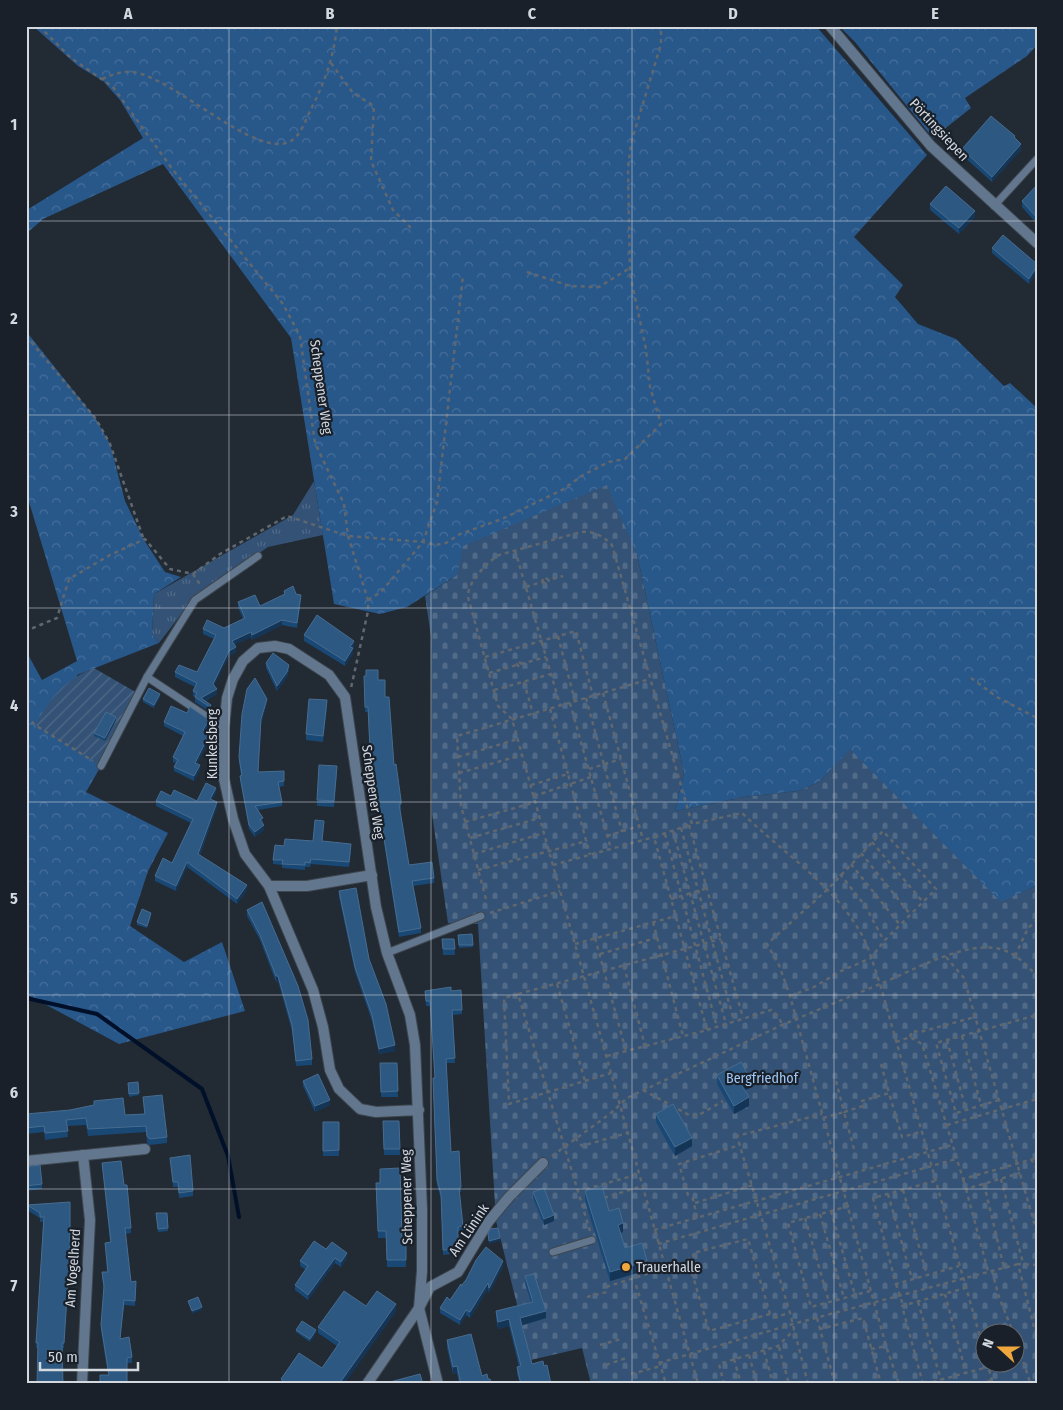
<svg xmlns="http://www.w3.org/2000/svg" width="1063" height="1410" viewBox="0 0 1063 1410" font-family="'Fira Sans Condensed',sans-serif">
	<defs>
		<pattern id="grass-tufts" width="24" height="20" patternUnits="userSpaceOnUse" patternTransform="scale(1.25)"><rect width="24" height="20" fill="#335275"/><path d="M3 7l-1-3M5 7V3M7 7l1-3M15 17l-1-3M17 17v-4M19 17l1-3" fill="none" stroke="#506a88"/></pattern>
		<pattern id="forest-crowns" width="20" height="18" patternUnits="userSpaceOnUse" patternTransform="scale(1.25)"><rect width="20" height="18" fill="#28578a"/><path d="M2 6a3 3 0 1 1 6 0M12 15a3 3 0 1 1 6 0" fill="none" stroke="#466f9a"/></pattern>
		<pattern id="cemetery-stones" width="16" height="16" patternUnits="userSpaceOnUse" patternTransform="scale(1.25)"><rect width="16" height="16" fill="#335275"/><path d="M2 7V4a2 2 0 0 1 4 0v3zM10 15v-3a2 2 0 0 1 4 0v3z" fill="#506a88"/></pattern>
		<pattern id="garden-furrows" width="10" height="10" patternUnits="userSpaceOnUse" patternTransform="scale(1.25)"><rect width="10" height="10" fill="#335275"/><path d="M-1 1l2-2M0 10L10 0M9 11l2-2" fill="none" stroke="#506a88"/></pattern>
	</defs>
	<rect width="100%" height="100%" fill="#222a33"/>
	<path fill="url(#grass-tufts)" d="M314,481L323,535L268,547L192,600L159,643L152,634L154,594L293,515Z"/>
	<g fill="url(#forest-crowns)">
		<path d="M33,26H816L927,155L854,237L903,285L895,297L918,324L956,339L1004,386L1010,383L1037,408V885L1001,903L850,750L819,782L798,791L744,797L675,811L684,773L637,554L457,575L407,607L380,614L334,604L291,338L163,164L43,219L26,234V212L30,208L143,138L120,100L103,81L78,66Z"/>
		<path d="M839,26H1037V45L1027,56L965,98L971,108L933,138L855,42Z"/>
		<path d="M26,331L96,419L110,444L125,501L144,540L165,572L181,577L154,594L152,634L159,643L77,675L101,766L86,792L168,833L148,871L130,926L184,962L222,942L245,1011L119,1044L26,994V651L42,680L77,661L26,492Z"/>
	</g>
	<path fill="url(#cemetery-stones)" fill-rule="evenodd" d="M607,485L637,554L684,773L675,811L744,797L798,791L819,782L850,749L1001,902L1037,885V1384H591L582,1348L531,1360L496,1221L478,924L448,923L432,814L431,637L425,596L457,575L463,546ZM986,1332H1016V1362H986Z"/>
	<path fill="url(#garden-furrows)" d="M94,668L139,694L101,766L35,725C51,697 64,680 94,668Z"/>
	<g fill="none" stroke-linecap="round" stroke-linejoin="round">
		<path stroke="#001029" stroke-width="4" d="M26,998L97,1014L202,1089L228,1156L239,1217"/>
		<defs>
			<g id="lane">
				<path d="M994,206L1037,159"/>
				<path d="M224,728L147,677L195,600L258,556"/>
				<path d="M101,766L147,677"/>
				<path d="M387,953L481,916"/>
				<path d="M553,1252L592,1240"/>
			</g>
			<g id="street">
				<path d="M830,26L931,146L1037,243"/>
				<path d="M269,886H307L372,875"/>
				<path d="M419,1110L376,1112L360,1109L339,1089L330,1070L323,1027L313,990L269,886L245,854L233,819L224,779V728L227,698L233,679L243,661L258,648L275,646L289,649L329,675L345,697L376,907L387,953L410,1015L415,1045L422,1209V1271L419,1308L438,1384"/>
				<path d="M26,1161L145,1149"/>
				<path d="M82,1384L90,1220L83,1155"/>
				<path d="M367,1384L419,1308L430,1287L458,1272L489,1221L509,1197L543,1163"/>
			</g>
		</defs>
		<use href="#lane" stroke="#3e464f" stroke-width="9"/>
		<use href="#street" stroke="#3e464f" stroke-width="12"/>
		<g stroke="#60676f" stroke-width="2.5" stroke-dasharray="4 4" stroke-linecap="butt">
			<path d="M39,26L71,58L113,87L173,170L283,304L300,336L315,443L344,504L348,536L368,600V611L351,688"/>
			<path d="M331,63L353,93L374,106L371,161L393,210L412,229"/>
			<path d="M102,79C112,75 121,71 132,72C173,76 257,161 291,141C301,135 306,119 311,109C325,82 334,56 337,26"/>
			<path d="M527,272L570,286L599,287L630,268"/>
			<path d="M26,336L96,419L110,444L144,540"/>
			<path d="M515,550L560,705"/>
			<path d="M193,574L220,554L287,516L348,536L423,542L436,545L446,543L460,534L502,519L562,490L583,475L609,462L625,459L661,424L650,387L646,349L630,274L628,170L631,143L661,44V26"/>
			<path d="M542,582L547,584L549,580"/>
			<path d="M526,587L542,582L544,577L549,580L563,576"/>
			<path d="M368,600L381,592L423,542L437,502L463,276"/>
			<path d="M26,633L28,630L57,618L69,579L110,555L145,539L170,569L193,574L201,586"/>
			<path d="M558,636L575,701"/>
			<path d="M485,657L576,631L593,696"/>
			<path d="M519,662L522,664L519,667L517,664Z"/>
			<path d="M521,664L546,657"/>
			<path d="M489,673L517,665"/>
			<path d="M971,678L997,697L1037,718"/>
			<path d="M524,682L533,714"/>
			<path d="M494,690L551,674"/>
			<path d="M603,693L643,840"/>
			<path d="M586,698L622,832"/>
			<path d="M570,703L611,849"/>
			<path d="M550,709L568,774"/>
			<path d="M26,716L35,725L93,761"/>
			<path d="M458,757L518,739"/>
			<path d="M589,769L621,759"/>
			<path d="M459,773L522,755"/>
			<path d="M531,785L568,774L590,855"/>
			<path d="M534,796L591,777"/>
			<path d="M465,822L536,802"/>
			<path d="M689,825L743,1018"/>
			<path d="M681,828L734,1021"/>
			<path d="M673,831L726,1024"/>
			<path d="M665,834L717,1027"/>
			<path d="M607,836L639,826"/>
			<path d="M470,838L540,818"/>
			<path d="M872,842L923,902"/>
			<path d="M861,853L910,914"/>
			<path d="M474,854L544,833"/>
			<path d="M851,864L900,925"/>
			<path d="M553,865L654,837"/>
			<path d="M478,870L587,841"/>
			<path d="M840,874L866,907L884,941"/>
			<path d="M486,899L461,806L457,736L650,679"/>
			<path d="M671,899L708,888"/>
			<path d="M490,913L560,891"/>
			<path d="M653,922L683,1036"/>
			<path d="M595,938L626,1051"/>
			<path d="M575,944L676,916"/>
			<path d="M600,954L656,938"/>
			<path d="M1015,956L1028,928L1037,920"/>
			<path d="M946,957L964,978L1037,1233"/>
			<path d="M624,966L645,1046"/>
			<path d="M557,984L585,1081"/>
			<path d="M518,994L504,998L509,1104L611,1073"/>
			<path d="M790,996L814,987L841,971L871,958L884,941L936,889L883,831L828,889L767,944L779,965L790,996L886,1346L899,1384"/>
			<path d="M707,1030L771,1010L779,1017L782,1025"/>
			<path d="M962,1036L981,1105"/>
			<path d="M910,1037L912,1031L920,1032L975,1017"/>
			<path d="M947,1040L966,1110"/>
			<path d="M896,1042L910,1037L922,1044L963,1179L1037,1158"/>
			<path d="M607,1056L707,1030L654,837L692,824"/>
			<path d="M881,1064L889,1093"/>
			<path d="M836,1081L844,1112L863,1106L862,1101L889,1093L902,1137L920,1132"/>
			<path d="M643,1090L689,1115H699L723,1101"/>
			<path d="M999,1100L956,1113L936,1043L1037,1015"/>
			<path d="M823,1118L844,1112L854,1149"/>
			<path d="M947,1125L1037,1099"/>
			<path d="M575,1138L582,1146L627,1133"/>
			<path d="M552,1156L611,1113L627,1098L782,1025L880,984C874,967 869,946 859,930C831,883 781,851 742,813L692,824L612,545C603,536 594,531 581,532L499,555C487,562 467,583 468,597L498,706L512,719L611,1073L698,1384"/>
			<path d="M1031,1159L1037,1169"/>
			<path d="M963,1179L966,1189L1020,1173"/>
			<path d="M1001,1179L1023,1263"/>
			<path d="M935,1181L873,1198L896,1284L959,1266"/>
			<path d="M984,1184L1004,1268"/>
			<path d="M586,1189L639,1174"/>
			<path d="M966,1189L988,1271"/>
			<path d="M903,1190L927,1275"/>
			<path d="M888,1194L912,1279"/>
			<path d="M604,1198L642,1186"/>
			<path d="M695,1203L753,1185"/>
			<path d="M849,1206L788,1223L811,1307L870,1291"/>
			<path d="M831,1211L855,1295"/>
			<path d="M820,1214L844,1298"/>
			<path d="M697,1217L693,1199L688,1195L679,1164L740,1145"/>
			<path d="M805,1218L829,1302"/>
			<path d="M654,1230L952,1145"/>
			<path d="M590,1231L518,994L721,939"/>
			<path d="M658,1244L956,1159"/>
			<path d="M1037,1265L1018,1264L1037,1339"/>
			<path d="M1037,1265V1275"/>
			<path d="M992,1271L999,1297L1013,1332"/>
			<path d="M896,1284L903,1305"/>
			<path d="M636,1285L666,1384"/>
			<path d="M606,1287L665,1268"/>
			<path d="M945,1294L966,1373"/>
			<path d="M587,1297L607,1292"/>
			<path d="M918,1302L941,1380"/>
			<path d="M770,1314L709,1331L688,1259L694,1257L693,1253L748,1239L770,1314L775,1317L790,1313"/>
			<path d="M817,1318L820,1329"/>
			<path d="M1016,1339L1030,1382L1036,1384"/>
			<path d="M600,1345L621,1339"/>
			<path d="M779,1347L789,1384"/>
			<path d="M871,1349L886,1346"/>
			<path d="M764,1351L773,1384"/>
			<path d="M749,1355L757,1384"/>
			<path d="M986,1358L880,984C912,971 966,940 1000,949C1016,953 1026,965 1037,976"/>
			<path d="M734,1359L741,1384"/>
			<path d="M987,1362L993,1384"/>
			<path d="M659,1363L793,1324L1018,1264"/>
			<path d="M606,1365L626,1358"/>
			<path d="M631,1374L661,1366"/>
			<path d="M724,1384L719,1364L778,1346L794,1330"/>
			<path d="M808,1384L790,1313L737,1136L822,1114"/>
			<path d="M835,1384L820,1329L863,1318L881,1384"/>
			<path d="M923,1384L902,1306L965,1288"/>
			<path d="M925,1384L988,1367"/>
			<path d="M980,1384L992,1380"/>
		</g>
		<use href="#lane" stroke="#62778e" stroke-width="7"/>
		<use href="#street" stroke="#62778e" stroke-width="10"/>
	</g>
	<g fill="#194875">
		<path d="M1015,138L1021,150L992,182L962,155V149Z"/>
		<path d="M1037,185V224L1022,207V201Z"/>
		<path d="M930,204L975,217L959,234L930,210Z"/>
		<path d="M992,248L1037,264V272L1029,284L992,253Z"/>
		<path d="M284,591L296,594L301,600L297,628L282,625L252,640L251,637L234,645L236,652L229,656L214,685L217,694L205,701L211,709L210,712L195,702V697L193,696V691L195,687L175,677V672H197L214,639L203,634V629L224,628L243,619L238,607V602L260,606L284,595Z"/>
		<path d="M304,635L354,646L353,649V654L345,666L304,641Z"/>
		<path d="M266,663L289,670L287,677L277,691L266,668Z"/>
		<path d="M364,676L378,680L385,697L394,765L401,800V809L400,810L409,865L434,878V883L413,886L421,928V933L399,937L370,755L368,712H365Z"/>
		<path d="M160,697L154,708L143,702V699Z"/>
		<path d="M267,703L261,724L258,772L284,771V786L279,787L282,802V806L258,810L263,822L262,823L264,830L255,837L249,829L240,780V776L241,775L239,762V757Z"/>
		<path d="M327,706L323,742L306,740V734Z"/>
		<path d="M116,720L105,741L94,736V733Z"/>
		<path d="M164,722L209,725L205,731L210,738L197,764L200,770L194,781L174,771V767L176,763L173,762V757L183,736L164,726Z"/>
		<path d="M337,772L334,807L317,806V800Z"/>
		<path d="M216,792L212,800L217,807L200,855L247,890L237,904L187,867L176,891L155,881V876L172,863L191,823L156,806V801L171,796L197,801Z"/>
		<path d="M313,841H323L351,852L349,867L311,864L310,867H305V870L282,868V865L273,864V860L284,846Z"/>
		<path d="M339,891L369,959L395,1051L379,1054L372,1021L355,972L339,897Z"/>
		<path d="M262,902L312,1059V1065L296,1066L292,1031L278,981L276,982L260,940L247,916V910Z"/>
		<path d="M151,916L147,928L137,925V922Z"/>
		<path d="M472,934L473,947L459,948L458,935Z"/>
		<path d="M442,939H454L455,955H443Z"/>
		<path d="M425,991H451L462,1010V1014L453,1015L455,1063H446L451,1152L461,1187V1192H459L463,1231H458V1253L443,1255L441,1199L437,1185L433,1083L435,1078L430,1006H426Z"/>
		<path d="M380,1063H397L398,1097H381Z"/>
		<path d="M717,1075L750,1088L745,1090L749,1106L734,1114L717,1084Z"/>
		<path d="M303,1081L330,1105L315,1112L303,1086Z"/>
		<path d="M128,1083L139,1093V1095L129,1097Z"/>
		<path d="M143,1097L167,1137V1143L150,1145L147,1143L146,1132L88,1136L86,1125L67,1126L68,1137L45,1140L44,1132L26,1134V1114L125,1115L144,1114Z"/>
		<path d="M656,1114L692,1146L675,1156L656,1122Z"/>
		<path d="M383,1121H399L400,1155H384Z"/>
		<rect x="323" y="1122" width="16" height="34"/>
		<path d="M170,1158L193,1191V1196L179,1198L178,1187H173Z"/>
		<path d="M102,1163L124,1185L131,1228V1233L125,1234L131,1282L136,1281L135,1306L124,1305L120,1339L132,1357V1363H127L108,1375L101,1330L104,1290L102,1278V1272H107L105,1243L110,1242Z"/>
		<path d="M26,1167L42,1184V1189L26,1191Z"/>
		<path d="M376,1183L402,1237H406V1267H387L386,1238H378Z"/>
		<path d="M585,1191L609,1211L623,1232L620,1233L625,1248L647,1270L610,1281L585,1201Z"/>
		<path d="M533,1192L554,1221L544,1225L533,1198Z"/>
		<path d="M70,1202L64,1348H36L43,1222H40V1218L27,1210V1205Z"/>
		<path d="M167,1213L168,1231L158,1232L156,1216Z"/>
		<path d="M326,1249L347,1258L341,1267L335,1263L308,1300L295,1290V1285L306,1270L300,1266V1261Z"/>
		<path d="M503,1267L489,1293L488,1289L470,1318L466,1315L460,1325L440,1313V1308L450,1300L461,1286Z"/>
		<path d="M525,1276L546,1318L522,1325L532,1364L544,1366L551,1384H520L517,1374V1367H519L509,1326L498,1329L496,1318V1311L531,1302L525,1284Z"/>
		<path d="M366,1306L396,1311L344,1384H281V1379L322,1368L337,1346L318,1333V1327Z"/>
		<path d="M296,1330L316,1333L310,1342L296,1332Z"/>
		<path d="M447,1340L482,1376L488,1379L492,1384H459L457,1373L453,1374L447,1348Z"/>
	</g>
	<g fill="#143556">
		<path d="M1021,144V150L992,182V177Z"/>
		<path d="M975,211V217L959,234V228Z"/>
		<path d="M1037,266V272L1029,284V279Z"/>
		<path d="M301,595V600L297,628V623Z"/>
		<path d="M282,620V625L252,640V635Z"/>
		<path d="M251,632V637L232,646V641Z"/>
		<path d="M354,641V646L353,649V654L345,666V661L350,647Z"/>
		<path d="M236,647V652L229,656L213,688V684L229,651Z"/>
		<path d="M289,665L287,677L277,691V686Z"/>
		<path d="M217,689V694L202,702L201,698Z"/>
		<path d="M160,694V697L154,708V705Z"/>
		<path d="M267,699V703L261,724V719Z"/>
		<path d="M116,717V720L105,741V738Z"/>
		<path d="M209,720V725L203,734V730Z"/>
		<path d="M210,733V738L195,768V763Z"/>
		<path d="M200,765V770L194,781V776Z"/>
		<path d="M216,788V792L210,803V799Z"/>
		<path d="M217,802V807L198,859V854Z"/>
		<path d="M264,825V830L255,837V832Z"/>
		<path d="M187,862V867L176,891V886Z"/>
		<path d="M247,885V890L237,904V899Z"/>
		<path d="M276,976H278V981L276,982Z"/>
		<path d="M395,1045V1051L379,1054V1049Z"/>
		<path d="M750,1079V1088L741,1092V1084Z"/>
		<path d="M749,1097V1106L734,1114V1106Z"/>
		<path d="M330,1100V1105L315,1112V1106Z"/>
		<path d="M692,1138V1146L675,1156V1147Z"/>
		<path d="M554,1215V1221L544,1225V1219Z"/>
		<path d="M623,1223V1232L618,1234V1225Z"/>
		<path d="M500,1238V1241L489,1244V1241Z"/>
		<path d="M347,1253V1258L341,1267V1262Z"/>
		<path d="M335,1258V1263L308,1300V1295Z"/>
		<path d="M503,1261V1267L489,1293V1288Z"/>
		<path d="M647,1261V1270L610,1281V1272Z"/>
		<path d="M488,1283V1289L470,1318V1312Z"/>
		<path d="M396,1304V1311L344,1384H339Z"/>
		<path d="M202,1307V1310L192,1314V1311Z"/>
		<path d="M466,1310V1315L460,1325V1320Z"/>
		<path d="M546,1311V1318L520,1326V1318Z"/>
		<path d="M509,1319V1326L498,1329V1322Z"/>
		<path d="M316,1330V1333L310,1342V1339Z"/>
		<path d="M457,1366V1373L453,1374V1367Z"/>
	</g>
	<g fill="#2d5881" stroke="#476c90">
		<path d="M991,116L1015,136L1014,137L1021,144L992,177L962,149Z"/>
		<path d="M1037,185V218L1022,201Z"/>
		<path d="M946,186L975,211L959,228L930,204Z"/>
		<path d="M1003,235L1037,264V266L1029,279L992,248Z"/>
		<path d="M293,586L296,594L301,595L297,623L282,620L252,635L251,632L232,641L236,647L229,651L213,684L217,689L201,698L211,705L210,707L195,697L197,693L193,691L197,683L175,672L179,665L197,672L216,635L203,629L207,620L224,628L245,618L238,602L255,595L260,606L285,594L284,591Z"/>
		<path d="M317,615L354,641L350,647L353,648L345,661L304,635Z"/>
		<path d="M273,653L289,665L287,672L277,686L266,663Z"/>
		<path d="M366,670H378V680H385V697H389L394,765L396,764L401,800V804H399L409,865L432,862L434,878L412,881L421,928L399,932L370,750L368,707H365L364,676H366Z"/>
		<path d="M255,678L267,699L261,719L258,772L284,771V781L278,782L282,802L255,806L263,818L260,820L264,825L255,832L249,825L240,776L242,775L239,757L242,714L247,689Z"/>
		<path d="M149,688L160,694L154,705L143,699Z"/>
		<path d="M309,699L327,700L323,736L306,734Z"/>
		<path d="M171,706L187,713L190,707L209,720L203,730L210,733L195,763L200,765L194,776L174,767L178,760L173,757L185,732L164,722Z"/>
		<path d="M106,712L116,717L105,738L94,733Z"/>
		<path d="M319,765L337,766L334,801L317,800Z"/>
		<path d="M206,783L216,788L210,799L217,802L198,854L247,885L237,899L187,862L176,886L155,876L163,858L172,863L193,819L156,801L161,791L171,796L174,790L197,801Z"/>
		<path d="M315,820L324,821L322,841L351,844L349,862L311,859L310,863L305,862V865L282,864L283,860H273L275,845L284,846L285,839L313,841Z"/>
		<path d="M356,888L369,959L386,1004L395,1045L379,1049L372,1015L355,967L339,891Z"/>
		<path d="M262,902L298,986L308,1020L312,1059L296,1061L292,1025L278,976H276L260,935L247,910Z"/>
		<path d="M142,909L151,913L147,926L137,922Z"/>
		<path d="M472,934L473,945H459L458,935Z"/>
		<path d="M442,939H454L455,949H443Z"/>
		<path d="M451,987V991L461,990L462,1010H452L455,1058L446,1059L451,1152L459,1151L461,1187L459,1188L463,1226L458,1227V1249L443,1250L441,1194L437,1180L436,1153L433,1078H435L430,1001H426L425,991Z"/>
		<path d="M741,1062L750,1079L741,1084L749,1097L734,1106L717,1075Z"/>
		<path d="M380,1063H397L398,1091L381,1092Z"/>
		<path d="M318,1074L330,1100L315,1106L303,1081Z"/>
		<path d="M138,1082L139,1093L129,1094L128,1083Z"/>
		<path d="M162,1095L167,1137L150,1139L147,1136L146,1126L88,1129L86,1118L66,1120L68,1131L45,1133L44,1126L26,1128V1114L70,1110L94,1105V1101L123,1098L125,1115L145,1114L143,1097Z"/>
		<path d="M673,1104L692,1138L675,1147L656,1114Z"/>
		<path d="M383,1121H399L400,1149H384Z"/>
		<path d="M323,1122H339V1150L323,1151Z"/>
		<path d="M190,1155L193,1191L179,1193L178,1182H173L170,1158Z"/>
		<path d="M121,1161L124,1185H127L131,1228H125L131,1282L136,1281L135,1301L124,1300L120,1339L129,1337L132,1357L127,1358V1384H100V1375H109L101,1325L104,1286L102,1272H108L105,1243L111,1242L102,1163Z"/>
		<path d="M40,1165L42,1184L26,1186V1167Z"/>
		<path d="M400,1168L402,1237H406V1260H387L386,1231H378L376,1183H380V1169Z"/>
		<path d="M602,1186L609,1211L619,1208L623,1223L618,1225L625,1248L642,1243L647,1261L610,1272L585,1191Z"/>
		<path d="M544,1188L554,1215L544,1219L533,1192Z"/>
		<path d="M70,1202V1251L64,1343H62L63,1384H37L38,1343H36L44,1217H40V1213L27,1205Z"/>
		<path d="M156,1213H167L168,1228L158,1229Z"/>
		<path d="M498,1228L500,1238L489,1241L488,1234L490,1229Z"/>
		<path d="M314,1241L326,1249L332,1242L347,1253L341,1262L335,1258L308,1295L295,1285L308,1266L300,1261Z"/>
		<path d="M486,1247L503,1261L489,1288L488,1283L470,1312L466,1310L460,1320L440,1308L447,1297L450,1300L461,1284V1286L466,1280L476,1260Z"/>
		<path d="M534,1274L546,1311L520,1318L532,1364L543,1361L544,1366L547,1365L551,1384H521L517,1367L521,1366L509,1319L498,1322L496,1311L533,1302L525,1276Z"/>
		<path d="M344,1291L366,1306L377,1291L396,1304L339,1384H287L281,1379L299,1353L322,1368L340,1342L318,1327Z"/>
		<path d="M198,1297L202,1307L192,1311L188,1301Z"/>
		<path d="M302,1321L316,1330L310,1339L296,1330Z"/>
		<path d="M471,1334L482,1376L487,1374L488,1379H490L492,1384H461L457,1366L453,1367L447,1340Z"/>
		<path d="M420,1374L423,1384H390V1382Z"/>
	</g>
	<path fill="none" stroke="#d4d9e0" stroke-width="1" stroke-opacity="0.55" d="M229,26V1384M431,26V1384M632,26V1384M834,26V1384M26,221H1037M26,415H1037M26,608H1037M26,802H1037M26,995H1037M26,1189H1037"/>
	<circle fill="#efa73d" stroke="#192029" stroke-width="2" cx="626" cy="1267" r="5"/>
	<g text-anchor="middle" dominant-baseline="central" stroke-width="4.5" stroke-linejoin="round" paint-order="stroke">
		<g font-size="14" fill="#d4d9e0" stroke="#192029">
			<text transform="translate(939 130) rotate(47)">Pörtingsiepen</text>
			<text transform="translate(321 387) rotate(82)">Scheppener Weg</text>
			<text transform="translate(212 744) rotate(-90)">Kunkelsberg</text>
			<text transform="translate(373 792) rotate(82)">Scheppener Weg</text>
			<text transform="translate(407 1197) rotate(-91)">Scheppener Weg</text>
			<text transform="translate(469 1230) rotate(-56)">Am Lünink</text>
			<text transform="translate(73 1268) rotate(-86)">Am Vogelherd</text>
		</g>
		<g font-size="14" fill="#a1c8f6" stroke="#192029">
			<text x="762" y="1078">Bergfriedhof</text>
		</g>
		<g font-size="14" fill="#d4d9e0" stroke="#192029" text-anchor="start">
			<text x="636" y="1267">Trauerhalle</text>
		</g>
	</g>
	<rect width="1063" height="1410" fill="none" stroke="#192029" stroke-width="55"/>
	<g transform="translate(1000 1348) rotate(291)"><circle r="24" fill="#192029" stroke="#646a72"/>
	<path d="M0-4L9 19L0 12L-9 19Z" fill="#efa73d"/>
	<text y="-8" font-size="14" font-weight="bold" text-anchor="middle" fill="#d4d9e0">N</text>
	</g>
	<path d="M40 1362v8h98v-8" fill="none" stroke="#d4d9e0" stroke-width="2.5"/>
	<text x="48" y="1362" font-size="15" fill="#d4d9e0" stroke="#192029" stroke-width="4" paint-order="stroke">50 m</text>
	<rect x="28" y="28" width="1008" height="1354" fill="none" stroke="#d4d9e0" stroke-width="2"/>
	<g font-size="16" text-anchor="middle" font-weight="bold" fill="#d4d9e0">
		<text x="128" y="19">A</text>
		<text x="330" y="19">B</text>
		<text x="532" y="19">C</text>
		<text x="733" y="19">D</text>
		<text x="935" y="19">E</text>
		<text x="14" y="130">1</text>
		<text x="14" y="324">2</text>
		<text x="14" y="517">3</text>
		<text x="14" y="711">4</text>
		<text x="14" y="904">5</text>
		<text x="14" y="1098">6</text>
		<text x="14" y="1291">7</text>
	</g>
</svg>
